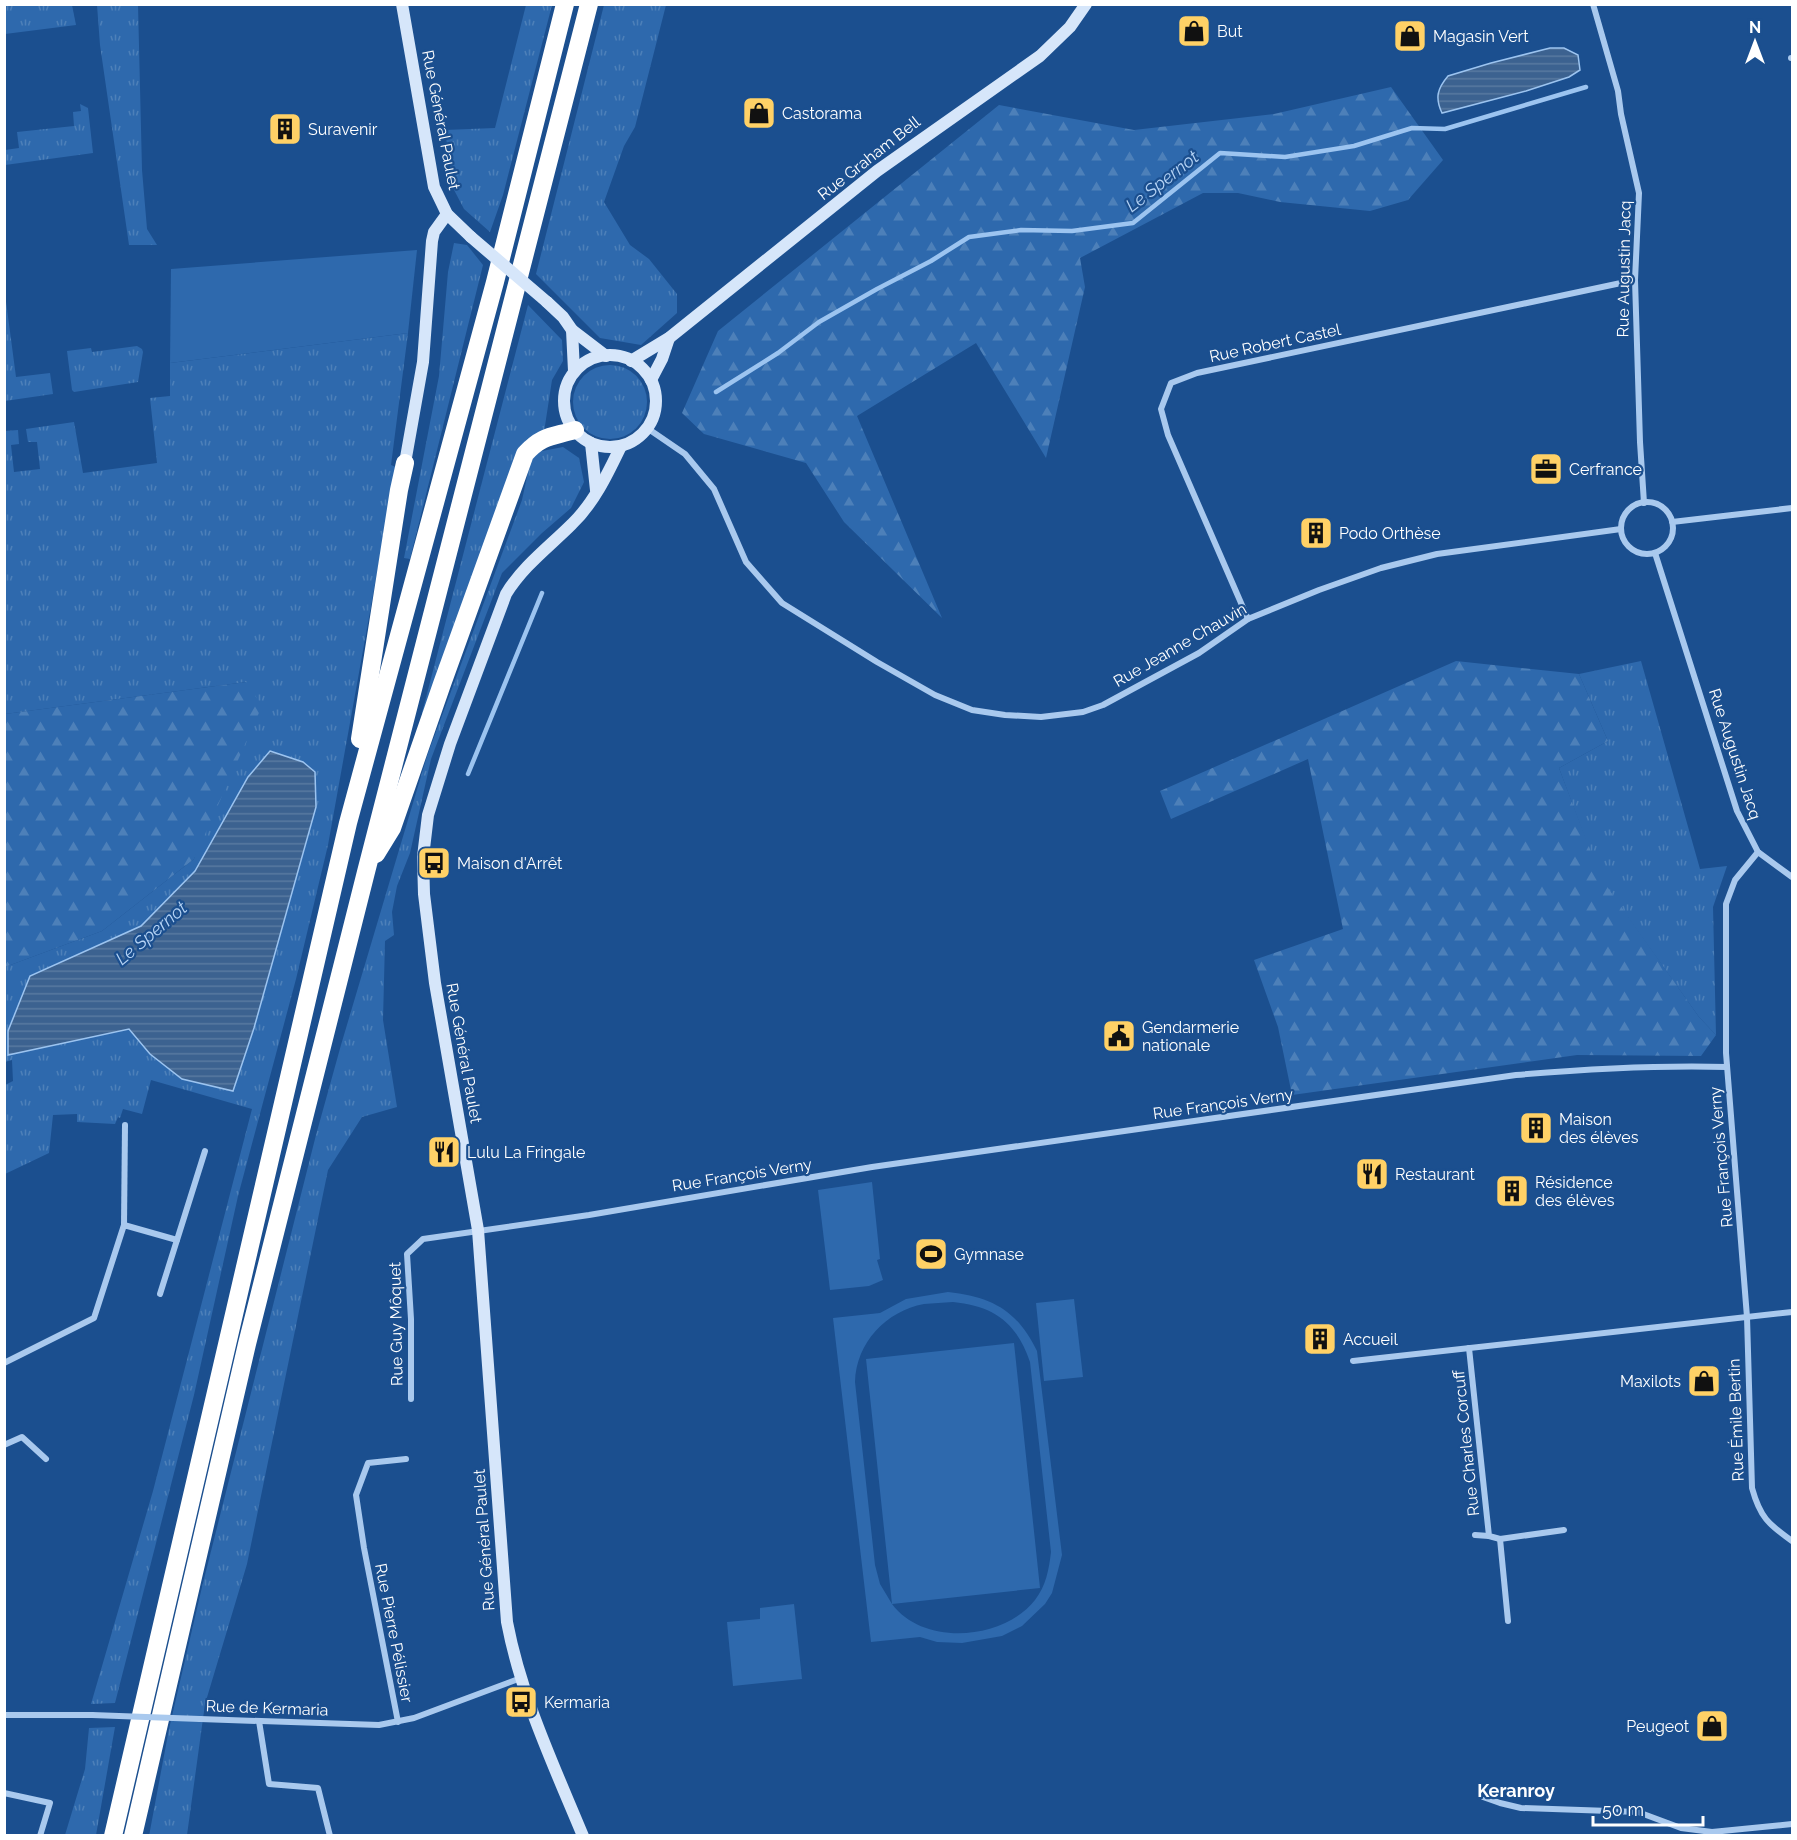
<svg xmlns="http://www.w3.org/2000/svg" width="1797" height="1840" viewBox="0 0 1797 1840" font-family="Raleway,sans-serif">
	<defs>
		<pattern id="grass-tufts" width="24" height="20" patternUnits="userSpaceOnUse" patternTransform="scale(1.5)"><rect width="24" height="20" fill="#2e69ad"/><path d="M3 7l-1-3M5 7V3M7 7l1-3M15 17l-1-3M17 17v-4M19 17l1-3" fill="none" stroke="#4d80b9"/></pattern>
		<pattern id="forest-firs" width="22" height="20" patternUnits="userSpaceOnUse" patternTransform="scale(1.5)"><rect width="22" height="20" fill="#2e69ad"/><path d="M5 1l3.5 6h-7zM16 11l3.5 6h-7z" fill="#4d80b9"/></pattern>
		<pattern id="water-rules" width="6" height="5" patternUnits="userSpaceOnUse" patternTransform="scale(1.5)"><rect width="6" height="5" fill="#3c6290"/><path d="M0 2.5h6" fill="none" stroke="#597aa1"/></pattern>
	</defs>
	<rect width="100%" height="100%" fill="#1b4f8f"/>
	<g fill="url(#grass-tufts)">
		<path d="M4,5H72L76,25L5,34Z"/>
		<path d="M97,5H138L142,170L147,229L157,245H129L100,45Z"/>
		<path d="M526,5H552L503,195L490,232L464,209L453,188L445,130L495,128Z"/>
		<path d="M604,5H666L635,127L624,146L604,202L630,245L649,259L677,294V313L641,345L600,338L536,274Z"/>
		<path d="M80,104L88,108L93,153L5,165V150L19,148L17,132L74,126L73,112L81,111Z"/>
		<path d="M454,243L467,245L483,265L410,559L404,558L439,376L448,272Z"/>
		<path d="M5,294L16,377L50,373L53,394L5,401Z"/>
		<path d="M528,305L562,340L563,361L552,380L544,432L524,443L424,716L422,713Z"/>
		<path d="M408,333L391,465L396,467L328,845L296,979L238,1196L194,1395L115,1703L91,1704L153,1491L252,1109L151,1080L142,1114L123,1109L120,1118L118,1117L115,1124L77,1122V1114L53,1115L49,1153L5,1174V1085L13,1081L12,1060L5,1062V967L102,931L194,859L246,682L5,714V431L18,430L19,444L11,445L14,472L40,469L37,442H28L26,429L74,422L83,473L157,463L150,398L170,396V363Z"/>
		<path d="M137,346L142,349L143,352L138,382L74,392L72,390L67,351L91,348L92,352Z"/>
		<circle cx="610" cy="402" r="37"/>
		<path d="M563,447L579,458L584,482L571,508L542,533L502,573L431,759L410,853L397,886L392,912L394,935L385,941L383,1020L397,1107L362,1117L328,1170L247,1564L205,1704L187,1835L149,1836L169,1729L202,1587L316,1135L341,1045L427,756L522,500L530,463L537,452Z"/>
		<path d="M1641,661L1700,869L1727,866L1713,907L1716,1035L1699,1017L1600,878L1559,768L1608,741L1579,674Z"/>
		<path d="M115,1727L96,1835H65L85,1769L89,1728Z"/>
	</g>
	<g fill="url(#forest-firs)">
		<path d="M1391,87L1443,160L1408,200L1370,211L1280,202L1238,193H1203L1080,258L1085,287L1046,458L976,343L857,416L942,618L844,522L806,463L704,434L682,413L718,331L999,105L1134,130L1274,114Z"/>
		<path d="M1456,661L1579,674L1608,741L1559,768L1601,878L1699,1017L1716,1035L1701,1056L1577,1055L1292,1095L1278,1027L1254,960L1343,929L1308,759L1171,819L1160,791Z"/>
		<path d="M246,682L262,706L194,859L102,931L5,967V714Z"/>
	</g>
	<g fill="#2e69ad" fill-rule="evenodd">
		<path d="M417,250L408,333L170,363L171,269Z"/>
		<path d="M872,1182L880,1259L877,1260L883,1280L869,1286L830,1290L818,1190Z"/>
		<path d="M948,1292C992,1297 1017,1310 1037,1351L1062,1555L1052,1593L1045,1604L1022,1626L1002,1636L962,1643L937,1642L920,1637L871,1642L833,1318L880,1313L906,1299ZM953,1302C994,1306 1017,1323 1030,1362L1051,1552C1049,1569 1046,1586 1035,1600C1004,1640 924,1647 892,1604L1040,1588L1014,1343L866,1359L892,1604L880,1584L875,1565L855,1382C856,1343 886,1311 924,1304C933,1303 943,1303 953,1302Z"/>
		<path d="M1074,1299L1083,1377L1044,1381L1036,1303Z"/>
		<path d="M794,1604L802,1679L733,1686L727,1622L760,1619V1608Z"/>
	</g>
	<g fill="url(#water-rules)" stroke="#9cc4f0" stroke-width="1.5">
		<path d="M1550,48H1564L1578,55L1580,70L1569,77L1526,91L1442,113C1435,98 1437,89 1448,76L1491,63Z"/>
		<path d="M270,751L303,762L315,772L316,807L254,1028L233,1091L182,1079L150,1054L129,1029L8,1055V1031L30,976L141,926L195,871L248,777Z"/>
	</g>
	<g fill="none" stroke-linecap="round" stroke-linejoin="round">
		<g stroke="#9cc4f0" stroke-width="4.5">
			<path d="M716,392L778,353L819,322L877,289L931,261L969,237L1021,230L1072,231L1133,223L1220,153L1285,157L1354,146L1412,128L1445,129L1586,87"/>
			<path d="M468,774L542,593"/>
		</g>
		<g stroke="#a9c9ee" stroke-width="6">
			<path d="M1593,4L1618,91L1621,114L1639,193L1635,280L1640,442L1644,503"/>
			<path d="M1791,58H1792"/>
			<path d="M647,428L685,454L714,489L746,562L782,603L877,662L935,695L972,710L1005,715L1041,717L1083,712L1103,705L1199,653L1248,619L1319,590L1381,568L1437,554L1621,529"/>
			<circle cx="1647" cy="528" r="26"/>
			<path d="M1672,522L1792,508"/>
			<path d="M1655,553L1737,811L1758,852L1792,877"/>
			<path d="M1248,619L1168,435L1161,409L1171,383L1197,373L1635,280"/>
			<path d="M1758,852L1735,880L1726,904V1053L1747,1317L1752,1488C1760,1517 1768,1524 1792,1541"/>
			<path d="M124,1225L125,1125"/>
			<path d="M160,1294L205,1151"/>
			<path d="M1469,1348L1489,1536L1500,1539L1508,1621"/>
			<path d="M1353,1361L1792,1312"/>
			<path d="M4,1363L94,1318L124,1225L177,1240"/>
			<path d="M411,1399V1319L407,1254L423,1239L589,1215L872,1167L1516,1075C1586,1069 1656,1065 1727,1067"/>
			<path d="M4,1445L22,1437L46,1459"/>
			<path d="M1475,1535L1489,1536"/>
			<path d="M1500,1539L1564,1530"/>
			<path d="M4,1715H92"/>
			<path d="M200,1719L379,1725L414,1718L521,1678"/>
			<path d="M259,1721L269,1784L318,1788L330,1836"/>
			<path d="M398,1722L364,1548L356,1495L368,1463L406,1459"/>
			<path d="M4,1793L50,1803L40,1836"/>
			<path d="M1483,1797L1500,1803L1521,1808L1638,1812L1681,1828L1712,1832L1792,1824"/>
		</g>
		<g stroke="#d6e6fa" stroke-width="12">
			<path d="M402,4L434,187L447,214L471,237"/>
			<path d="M547,302L563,317L572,330L606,356"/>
			<path d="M572,330L574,371"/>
			<circle cx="610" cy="401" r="46"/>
			<path d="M631,361L669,338L877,171L1040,56L1070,27L1086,4"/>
			<path d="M651,380L662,359L669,338"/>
			<path d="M591,443L596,490"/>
			<path d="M405,463L423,362L432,241L434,232L447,214"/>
			<path d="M583,1836C554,1766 521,1696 507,1622L478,1230L435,983L424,894L423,857L428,815L450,744L506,594C523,566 549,547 572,524C594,503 608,473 621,446"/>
		</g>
		<g stroke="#fff" stroke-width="18">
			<path d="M360,739L399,490L405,463"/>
			<path d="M376,854L392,828L442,684L525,454C542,435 552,437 575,430"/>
			<path d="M113,1836L348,823L495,282L565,4"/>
			<path d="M133,1836L247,1344L366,872L589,4"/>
		</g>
		<path stroke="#a9c9ee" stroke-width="6" d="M92,1715L200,1719"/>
		<path stroke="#d6e6fa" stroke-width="12" d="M471,237L547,302"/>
	</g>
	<defs>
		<symbol id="shop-square" viewBox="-11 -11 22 22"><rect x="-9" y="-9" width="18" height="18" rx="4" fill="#ffd166" stroke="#1b4f8f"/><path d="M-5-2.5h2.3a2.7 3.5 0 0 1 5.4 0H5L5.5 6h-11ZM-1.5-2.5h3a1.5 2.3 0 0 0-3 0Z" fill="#111"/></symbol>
		<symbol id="building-square" viewBox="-11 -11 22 22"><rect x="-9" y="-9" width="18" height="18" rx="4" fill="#ffd166" stroke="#1b4f8f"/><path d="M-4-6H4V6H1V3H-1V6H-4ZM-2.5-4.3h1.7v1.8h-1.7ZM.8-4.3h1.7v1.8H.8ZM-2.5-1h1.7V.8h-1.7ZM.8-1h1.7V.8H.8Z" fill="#111"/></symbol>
		<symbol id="office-square" viewBox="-11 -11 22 22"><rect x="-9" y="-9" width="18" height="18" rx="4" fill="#ffd166" stroke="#1b4f8f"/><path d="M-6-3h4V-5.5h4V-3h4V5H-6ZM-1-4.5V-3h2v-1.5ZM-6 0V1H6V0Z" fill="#111"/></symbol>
		<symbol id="bus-square" viewBox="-11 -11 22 22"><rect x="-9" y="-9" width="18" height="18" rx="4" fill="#ffd166" stroke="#1b4f8f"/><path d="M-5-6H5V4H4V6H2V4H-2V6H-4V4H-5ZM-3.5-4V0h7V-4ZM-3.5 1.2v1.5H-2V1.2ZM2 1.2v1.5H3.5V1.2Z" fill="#111"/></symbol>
		<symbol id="civic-square" viewBox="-11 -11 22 22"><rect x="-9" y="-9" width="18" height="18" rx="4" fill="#ffd166" stroke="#1b4f8f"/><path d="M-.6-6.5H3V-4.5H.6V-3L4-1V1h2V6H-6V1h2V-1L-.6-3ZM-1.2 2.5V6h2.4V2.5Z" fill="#111"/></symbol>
		<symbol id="restaurant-square" viewBox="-11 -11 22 22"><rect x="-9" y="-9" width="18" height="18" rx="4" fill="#ffd166" stroke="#1b4f8f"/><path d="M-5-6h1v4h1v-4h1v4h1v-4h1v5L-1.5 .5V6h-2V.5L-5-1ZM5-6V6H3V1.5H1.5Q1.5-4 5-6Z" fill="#111"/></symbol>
		<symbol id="stadium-square" viewBox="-11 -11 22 22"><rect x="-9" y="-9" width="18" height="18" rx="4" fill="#ffd166" stroke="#1b4f8f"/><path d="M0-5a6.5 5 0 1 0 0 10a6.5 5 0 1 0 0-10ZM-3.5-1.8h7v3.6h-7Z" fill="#111"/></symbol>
	</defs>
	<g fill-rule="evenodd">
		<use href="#shop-square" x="1175" y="12" width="38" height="38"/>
		<use href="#shop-square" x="1391" y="17" width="38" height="38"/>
		<use href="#shop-square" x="740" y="94" width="38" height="38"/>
		<use href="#building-square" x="266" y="110" width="38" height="38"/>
		<use href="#office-square" x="1527" y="450" width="38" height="38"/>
		<use href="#building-square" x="1297" y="514" width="38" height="38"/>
		<use href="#bus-square" x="415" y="844" width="38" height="38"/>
		<use href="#civic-square" x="1100" y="1017" width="38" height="38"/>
		<use href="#building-square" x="1517" y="1109" width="38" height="38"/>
		<use href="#restaurant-square" x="425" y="1133" width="38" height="38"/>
		<use href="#restaurant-square" x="1353" y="1155" width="38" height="38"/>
		<use href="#building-square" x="1493" y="1172" width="38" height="38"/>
		<use href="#stadium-square" x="912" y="1235" width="38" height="38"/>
		<use href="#building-square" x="1301" y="1320" width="38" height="38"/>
		<use href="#shop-square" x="1685" y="1362" width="38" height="38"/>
		<use href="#bus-square" x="502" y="1683" width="38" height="38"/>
		<use href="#shop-square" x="1693" y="1707" width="38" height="38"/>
	</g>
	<g text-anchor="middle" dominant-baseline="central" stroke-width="4.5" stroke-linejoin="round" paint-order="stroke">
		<g font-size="16" fill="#fff" stroke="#1b4f8f" text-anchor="start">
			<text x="1217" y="31">But</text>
			<text x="1433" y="36">Magasin Vert</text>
			<text x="782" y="113">Castorama</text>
			<text x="308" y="129">Suravenir</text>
			<text x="1569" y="469">Cerfrance</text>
			<text x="1339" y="533">Podo Orthèse</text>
			<text x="457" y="863">Maison d'Arrêt</text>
			<text x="1142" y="1027">Gendarmerie<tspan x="1142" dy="18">nationale</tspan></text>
			<text x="1559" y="1119">Maison<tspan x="1559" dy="18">des élèves</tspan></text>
			<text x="467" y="1152">Lulu La Fringale</text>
			<text x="1395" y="1174">Restaurant</text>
			<text x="1535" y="1182">Résidence<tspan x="1535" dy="18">des élèves</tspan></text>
			<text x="954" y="1254">Gymnase</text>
			<text x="1343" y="1339">Accueil</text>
			<text x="1681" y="1381" text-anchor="end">Maxilots</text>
			<text x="544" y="1702">Kermaria</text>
			<text x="1689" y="1726" text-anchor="end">Peugeot</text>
		</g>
		<g font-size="16" fill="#fff" stroke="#1b4f8f">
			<text transform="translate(441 120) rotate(79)">Rue Général Paulet</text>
			<text transform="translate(869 158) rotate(-38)">Rue Graham Bell</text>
			<text transform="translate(1624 269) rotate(-89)">Rue Augustin Jacq</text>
			<text transform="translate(1275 343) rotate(-12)">Rue Robert Castel</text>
			<text transform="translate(1180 645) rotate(-30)">Rue Jeanne Chauvin</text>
			<text transform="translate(1735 754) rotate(72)">Rue Augustin Jacq</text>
			<text transform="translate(464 1053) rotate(80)">Rue Général Paulet</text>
			<text transform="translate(1223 1104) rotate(-8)">Rue François Verny</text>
			<text transform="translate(1721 1157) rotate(-95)">Rue François Verny</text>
			<text transform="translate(742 1175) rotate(-9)">Rue François Verny</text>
			<text transform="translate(396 1324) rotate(-91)">Rue Guy Môquet</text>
			<text transform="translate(1736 1420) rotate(-92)">Rue Émile Bertin</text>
			<text transform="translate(1466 1443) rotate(-96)">Rue Charles Corcuff</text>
			<text transform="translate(484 1540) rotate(-94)">Rue Général Paulet</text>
			<text transform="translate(394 1633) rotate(79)">Rue Pierre Pélissier</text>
			<text transform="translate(267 1708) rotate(2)">Rue de Kermaria</text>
		</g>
		<g font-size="18" font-style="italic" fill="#b5d3f5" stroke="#1b4f8f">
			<text transform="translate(1162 181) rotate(-38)">Le Spernot</text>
			<text transform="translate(151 933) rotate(-40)">Le Spernot</text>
		</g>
		<g font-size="18" font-weight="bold" fill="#fff" stroke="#1b4f8f">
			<text x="1516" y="1790">Keranroy</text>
		</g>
	</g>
	<rect width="1797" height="1840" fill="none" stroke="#ffffff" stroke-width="12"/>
	<g transform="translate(1755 42)" stroke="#1b4f8f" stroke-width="4.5" paint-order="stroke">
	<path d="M0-4.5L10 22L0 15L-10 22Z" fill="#ffffff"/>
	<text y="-9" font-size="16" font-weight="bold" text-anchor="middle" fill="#ffffff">N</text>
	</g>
	<path d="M1593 1816v9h110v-9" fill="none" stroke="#ffffff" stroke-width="3"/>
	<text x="1602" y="1816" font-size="18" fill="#ffffff" stroke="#1b4f8f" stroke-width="4.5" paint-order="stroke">50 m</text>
</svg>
